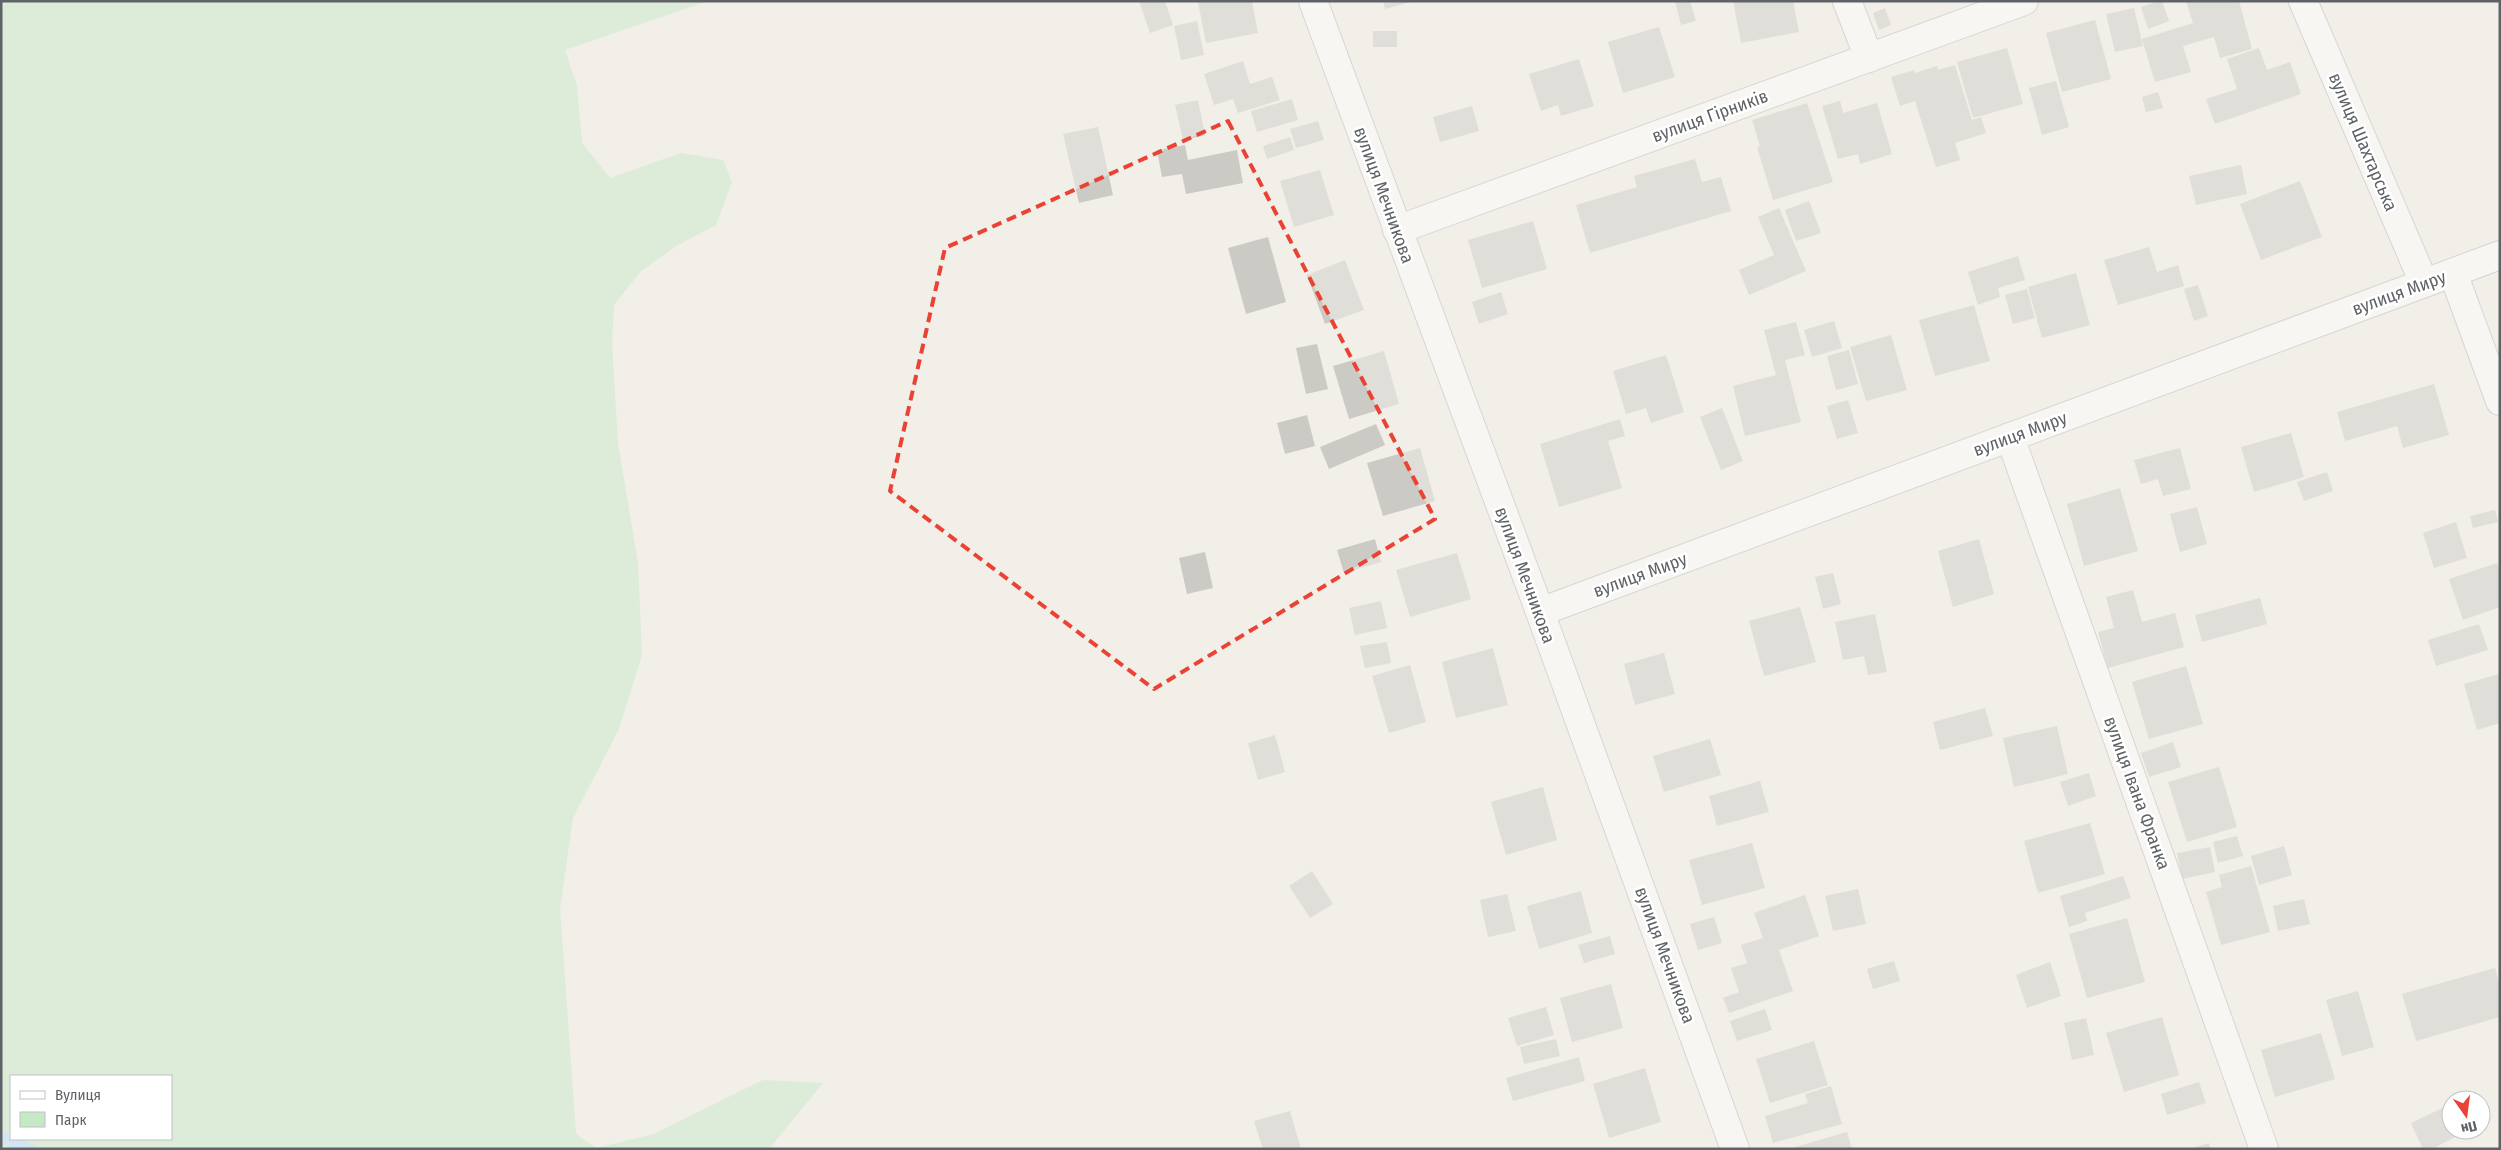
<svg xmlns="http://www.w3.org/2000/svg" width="2501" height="1150" viewBox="0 0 2501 1150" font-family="'Fira Sans Condensed',sans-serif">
	<rect width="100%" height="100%" fill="#f1efe8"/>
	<path fill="#c5e8c5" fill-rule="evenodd" d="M1,1H708L565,50L577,86L582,143L610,178L681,153L723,160L732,182L716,225L678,245L641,271L614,305L612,344L618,443L638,563L642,655L619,729L573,818L560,908L576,1134L596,1148L654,1134L763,1080L823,1083L769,1149H1ZM11,1076H171V1139H11Z"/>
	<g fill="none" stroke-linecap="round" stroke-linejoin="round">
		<path stroke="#aadaff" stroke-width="11" d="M1,1137L30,1149"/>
	</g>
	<g fill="#cccac5">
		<path d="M1139,1H1165L1173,25L1150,33Z"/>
		<path d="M1204,1H1252L1258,33L1206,43L1198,2Z"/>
		<path d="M1383,1H1410V2L1385,9Z"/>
		<path d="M1675,1H1690L1696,21L1681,25Z"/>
		<path d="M1733,1H1793L1799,32L1741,43Z"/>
		<path d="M2159,1H2162L2169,21L2148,29L2141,7Z"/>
		<path d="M2186,1H2239L2252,49L2220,58L2214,37L2183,46L2191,72L2155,82L2142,39L2193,23Z"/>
		<path d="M1885,8L1891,25L1879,30L1873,13Z"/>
		<path d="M2134,8L2143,46L2115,52L2106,14Z"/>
		<path d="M2095,20L2111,79L2062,92L2046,33Z"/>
		<path d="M1197,21L1204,55L1181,60L1174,26Z"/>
		<path d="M1659,27L1675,77L1623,93L1608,42Z"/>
		<rect x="1373" y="31" width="24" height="16"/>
		<path d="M2007,48L2023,104L1973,118L1957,62Z"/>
		<path d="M2259,48L2267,70L2290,62L2301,94L2215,124L2206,99L2237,89L2227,59Z"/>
		<path d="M1579,59L1594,106L1561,116L1558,105L1541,111L1529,74Z"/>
		<path d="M1243,61L1250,84L1272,77L1280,100L1238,113L1233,99L1214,105L1204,74Z"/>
		<path d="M1955,65L1972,120L1981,117L1986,133L1955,143L1960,160L1936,167L1915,101L1900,106L1891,77L1914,70L1915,73L1937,66L1938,70Z"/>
		<path d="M2056,81L2069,127L2042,135L2029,88Z"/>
		<path d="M2158,92L2163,108L2146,112L2142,97Z"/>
		<path d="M1292,99L1298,120L1257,132L1251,111Z"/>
		<path d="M1198,100L1205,135L1183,140L1175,105Z"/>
		<path d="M1840,101L1843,113L1877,103L1892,154L1860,164L1858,154L1838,159L1822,106Z"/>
		<path d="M1807,103L1833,182L1773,200L1757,147L1760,146L1752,120Z"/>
		<path d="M1472,106L1479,131L1440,142L1433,117Z"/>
		<path d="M1318,121L1324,140L1296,148L1290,129Z"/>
		<path d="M1098,127L1113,195L1079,203L1063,134Z"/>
		<path d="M1290,137L1294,150L1267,159L1263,146Z"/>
		<path d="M1185,145L1188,160L1237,150L1243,183L1186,194L1182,174L1162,177L1157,150Z"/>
		<path d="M1695,159L1702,182L1721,177L1731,211L1590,253L1576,205L1637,187L1634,176Z"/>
		<path d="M2241,165L2247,194L2196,205L2189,176Z"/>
		<path d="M1320,170L1334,215L1294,227L1280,181Z"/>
		<path d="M2300,181L2322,237L2261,260L2240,204Z"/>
		<path d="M1809,201L1821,233L1796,241L1785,210Z"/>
		<path d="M1779,208L1806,271L1749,295L1739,270L1774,255L1758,217Z"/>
		<path d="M1533,221L1547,269L1482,288L1468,240Z"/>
		<path d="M1268,237L1286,302L1246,314L1228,248Z"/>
		<path d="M2149,247L2157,272L2178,265L2184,286L2118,305L2104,260Z"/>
		<path d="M2018,256L2025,280L1998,288L2000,297L1978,305L1968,272Z"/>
		<path d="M1345,260L1364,310L1325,324L1307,275Z"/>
		<path d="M2076,273L2090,325L2042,338L2028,287Z"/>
		<path d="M2198,285L2208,316L2194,321L2184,289Z"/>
		<path d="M2027,289L2035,318L2013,324L2005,295Z"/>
		<path d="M1501,292L1508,314L1479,324L1472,302Z"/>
		<path d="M1974,305L1990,361L1935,376L1919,320Z"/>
		<path d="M1834,321L1842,348L1812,357L1804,330Z"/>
		<path d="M1796,322L1805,355L1785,360L1801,422L1745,436L1733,386L1776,375L1764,330Z"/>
		<path d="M1891,335L1907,390L1866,401L1850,347Z"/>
		<path d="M1317,344L1328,389L1306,394L1296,348Z"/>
		<path d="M1849,350L1858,384L1836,390L1827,356Z"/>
		<path d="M1384,351L1399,404L1349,419L1333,366Z"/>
		<path d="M1666,355L1684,412L1651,423L1646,408L1626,414L1613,371Z"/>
		<path d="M2434,384L2449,435L2403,448L2397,426L2345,441L2337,412Z"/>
		<path d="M1848,400L1858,433L1837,439L1827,406Z"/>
		<path d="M1722,408L1743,461L1721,470L1700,417Z"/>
		<path d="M1307,415L1315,446L1285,454L1277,423Z"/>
		<path d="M1620,419L1625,436L1608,441L1622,488L1559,507L1540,444Z"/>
		<path d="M1376,424L1385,445L1329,469L1320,447Z"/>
		<path d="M2291,433L2304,477L2254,492L2241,447Z"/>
		<path d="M1420,448L1435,501L1383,516L1367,463Z"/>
		<path d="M2180,448L2191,489L2163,496L2158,479L2141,484L2134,460Z"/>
		<path d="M2327,472L2333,491L2304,501L2297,482Z"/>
		<path d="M2120,488L2138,551L2084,566L2067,504Z"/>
		<path d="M2197,507L2207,544L2180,552L2170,514Z"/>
		<path d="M2495,510L2498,522L2473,528L2470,516Z"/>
		<path d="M2456,522L2467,558L2434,568L2423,533Z"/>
		<path d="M1375,539L1381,562L1344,573L1337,550Z"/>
		<path d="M1979,539L1994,594L1953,607L1938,551Z"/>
		<path d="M1205,552L1213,588L1187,594L1179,558Z"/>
		<path d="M1457,553L1471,599L1410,617L1396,570Z"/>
		<path d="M2497,563L2500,572V607L2463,620L2449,579Z"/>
		<path d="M1833,573L1841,604L1823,609L1815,577Z"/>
		<path d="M2133,590L2142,622L2175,613L2184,647L2108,668L2098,632L2114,628L2106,597Z"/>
		<path d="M2260,598L2267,624L2202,642L2195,615Z"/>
		<path d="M1381,601L1387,628L1355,635L1349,608Z"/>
		<path d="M1800,607L1816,662L1764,676L1749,621Z"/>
		<path d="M1875,614L1887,672L1868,675L1864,656L1843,660L1835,622Z"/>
		<path d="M2479,624L2488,650L2436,666L2428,640Z"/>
		<path d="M1387,642L1391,663L1365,668L1360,646Z"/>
		<path d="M1493,648L1508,705L1456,718L1442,662Z"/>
		<path d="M1664,653L1675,694L1635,705L1624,664Z"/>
		<path d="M1410,665L1426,722L1389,733L1372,676Z"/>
		<path d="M2186,666L2203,724L2149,739L2132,682Z"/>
		<path d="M2499,674L2500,723L2477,730L2464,684Z"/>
		<path d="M1985,708L1993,736L1940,750L1933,722Z"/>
		<path d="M2057,726L2068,774L2014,787L2003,738Z"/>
		<path d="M1275,735L1285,772L1258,780L1248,743Z"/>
		<path d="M1710,739L1721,775L1664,792L1653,756Z"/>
		<path d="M2173,742L2181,767L2149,777L2141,753Z"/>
		<path d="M2219,767L2237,827L2187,842L2168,782Z"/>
		<path d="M2089,773L2096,796L2068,806L2060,782Z"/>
		<path d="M1760,781L1769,812L1717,826L1709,796Z"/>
		<path d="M1543,787L1557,840L1506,855L1491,802Z"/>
		<path d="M2090,823L2105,874L2038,893L2024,841Z"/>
		<path d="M2237,836L2243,856L2218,863L2213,842Z"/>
		<path d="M1752,843L1765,888L1702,905L1689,860Z"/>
		<path d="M2284,846L2292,875L2259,885L2251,856Z"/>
		<path d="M2210,847L2215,872L2182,879L2177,853Z"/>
		<path d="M2251,866L2270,932L2221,945L2206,892L2222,887L2219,875Z"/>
		<path d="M1312,871L1333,904L1310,918L1289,886Z"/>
		<path d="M2123,876L2131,898L2085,913L2087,921L2069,927L2060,896Z"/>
		<path d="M1858,889L1866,924L1833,931L1825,896Z"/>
		<path d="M1581,891L1592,933L1539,949L1527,906Z"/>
		<path d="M1507,894L1516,931L1488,937L1480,900Z"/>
		<path d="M1805,895L1819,936L1779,950L1793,991L1729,1013L1723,998L1739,992L1731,968L1747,963L1741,945L1763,938L1754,913Z"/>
		<path d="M2304,899L2310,924L2278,931L2273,906Z"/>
		<path d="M1714,917L1722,943L1698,950L1690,924Z"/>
		<path d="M2127,918L2145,982L2087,998L2069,934Z"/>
		<path d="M1610,936L1615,954L1584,963L1578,945Z"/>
		<path d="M1894,961L1900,981L1873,989L1867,969Z"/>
		<path d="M2050,962L2061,996L2027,1008L2016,975Z"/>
		<path d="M2495,968L2500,986V1017L2416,1041L2402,994Z"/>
		<path d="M1611,984L1623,1028L1572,1042L1560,998Z"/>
		<path d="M2358,991L2374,1047L2342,1056L2326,1000Z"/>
		<path d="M1546,1007L1554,1035L1517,1046L1508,1018Z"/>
		<path d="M1765,1009L1772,1030L1737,1041L1730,1021Z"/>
		<path d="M2162,1017L2179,1075L2124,1092L2106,1033Z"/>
		<path d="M2086,1018L2094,1055L2072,1060L2064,1023Z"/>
		<path d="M2321,1033L2335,1079L2275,1097L2261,1050Z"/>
		<path d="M1556,1039L1560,1056L1524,1064L1520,1047Z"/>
		<path d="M1814,1041L1828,1085L1770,1103L1756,1059Z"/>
		<path d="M1579,1057L1585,1081L1513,1101L1506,1078Z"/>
		<path d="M1645,1068L1661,1122L1609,1138L1593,1084Z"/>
		<path d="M2199,1082L2206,1103L2167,1115L2161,1094Z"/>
		<path d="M1831,1086L1842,1124L1773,1143L1765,1116L1808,1103L1805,1094Z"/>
		<path d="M2451,1104V1130L2467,1131L2432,1149H2423L2411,1123Z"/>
		<path d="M1290,1111L1301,1149H1263L1254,1121Z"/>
		<path d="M1847,1132L1852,1149H1795V1147Z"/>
		<path d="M2209,1143L2211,1149H2193V1148Z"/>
	</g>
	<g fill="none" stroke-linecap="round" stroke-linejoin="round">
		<defs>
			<g id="minor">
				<path d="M1313,1L1540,612L1735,1149"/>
				<path d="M1847,1L1869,58"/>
				<path d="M2303,1L2424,283"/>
				<path d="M1397,230L2024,1"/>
				<path d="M2453,273L2500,401"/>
				<path d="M2010,437L2264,1149"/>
				<path d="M1540,612L2500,255"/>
			</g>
		</defs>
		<use href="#minor" stroke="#b5b8bc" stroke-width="30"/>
		<use href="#minor" stroke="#fff" stroke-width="28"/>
	</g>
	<path d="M0 0H2501V1150H0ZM1228,121L1435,519L1154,689L890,491L945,248Z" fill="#f1efe8" fill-opacity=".55" fill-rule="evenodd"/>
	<path fill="none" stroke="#ea4335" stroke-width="4" stroke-dasharray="10 6" stroke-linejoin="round" d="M1228,121L1435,519L1154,689L890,491L945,248Z"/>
	<g text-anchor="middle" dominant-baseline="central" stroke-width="5" stroke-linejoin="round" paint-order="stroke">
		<g font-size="18" fill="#5f6368" stroke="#fff">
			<text transform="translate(1710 116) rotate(-20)">вулиця Гірників</text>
			<text transform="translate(2363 142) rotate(67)">вулиця Шахтарська</text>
			<text transform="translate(1384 195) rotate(70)">вулиця Мечникова</text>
			<text transform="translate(2399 293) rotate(-20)">вулиця Миру</text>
			<text transform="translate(2020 434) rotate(-20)">вулиця Миру</text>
			<text transform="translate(1525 575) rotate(70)">вулиця Мечникова</text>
			<text transform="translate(1640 575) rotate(-20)">вулиця Миру</text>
			<text transform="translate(2137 793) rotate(70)">вулиця Івана Франка</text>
			<text transform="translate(1665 955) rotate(70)">вулиця Мечникова</text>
		</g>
	</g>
	<rect width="2501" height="1150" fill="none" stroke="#5f6368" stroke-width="5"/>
	<rect x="10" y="1075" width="162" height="65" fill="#ffffff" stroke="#bfc1c3"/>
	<rect x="20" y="1091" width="25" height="8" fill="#ffffff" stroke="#bfc1c3"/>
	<text x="55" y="1100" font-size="15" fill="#5f6368">Вулиця</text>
	<rect x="20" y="1112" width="25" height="15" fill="#c5e8c5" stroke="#bfc1c3"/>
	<text x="55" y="1125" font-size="15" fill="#5f6368">Парк</text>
	<g transform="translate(2466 1115) rotate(166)"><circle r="24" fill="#ffffff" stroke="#bfc1c3"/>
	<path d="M0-4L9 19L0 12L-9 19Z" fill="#ea4335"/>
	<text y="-8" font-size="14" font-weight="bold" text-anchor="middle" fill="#5f6368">Пн</text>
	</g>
</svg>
